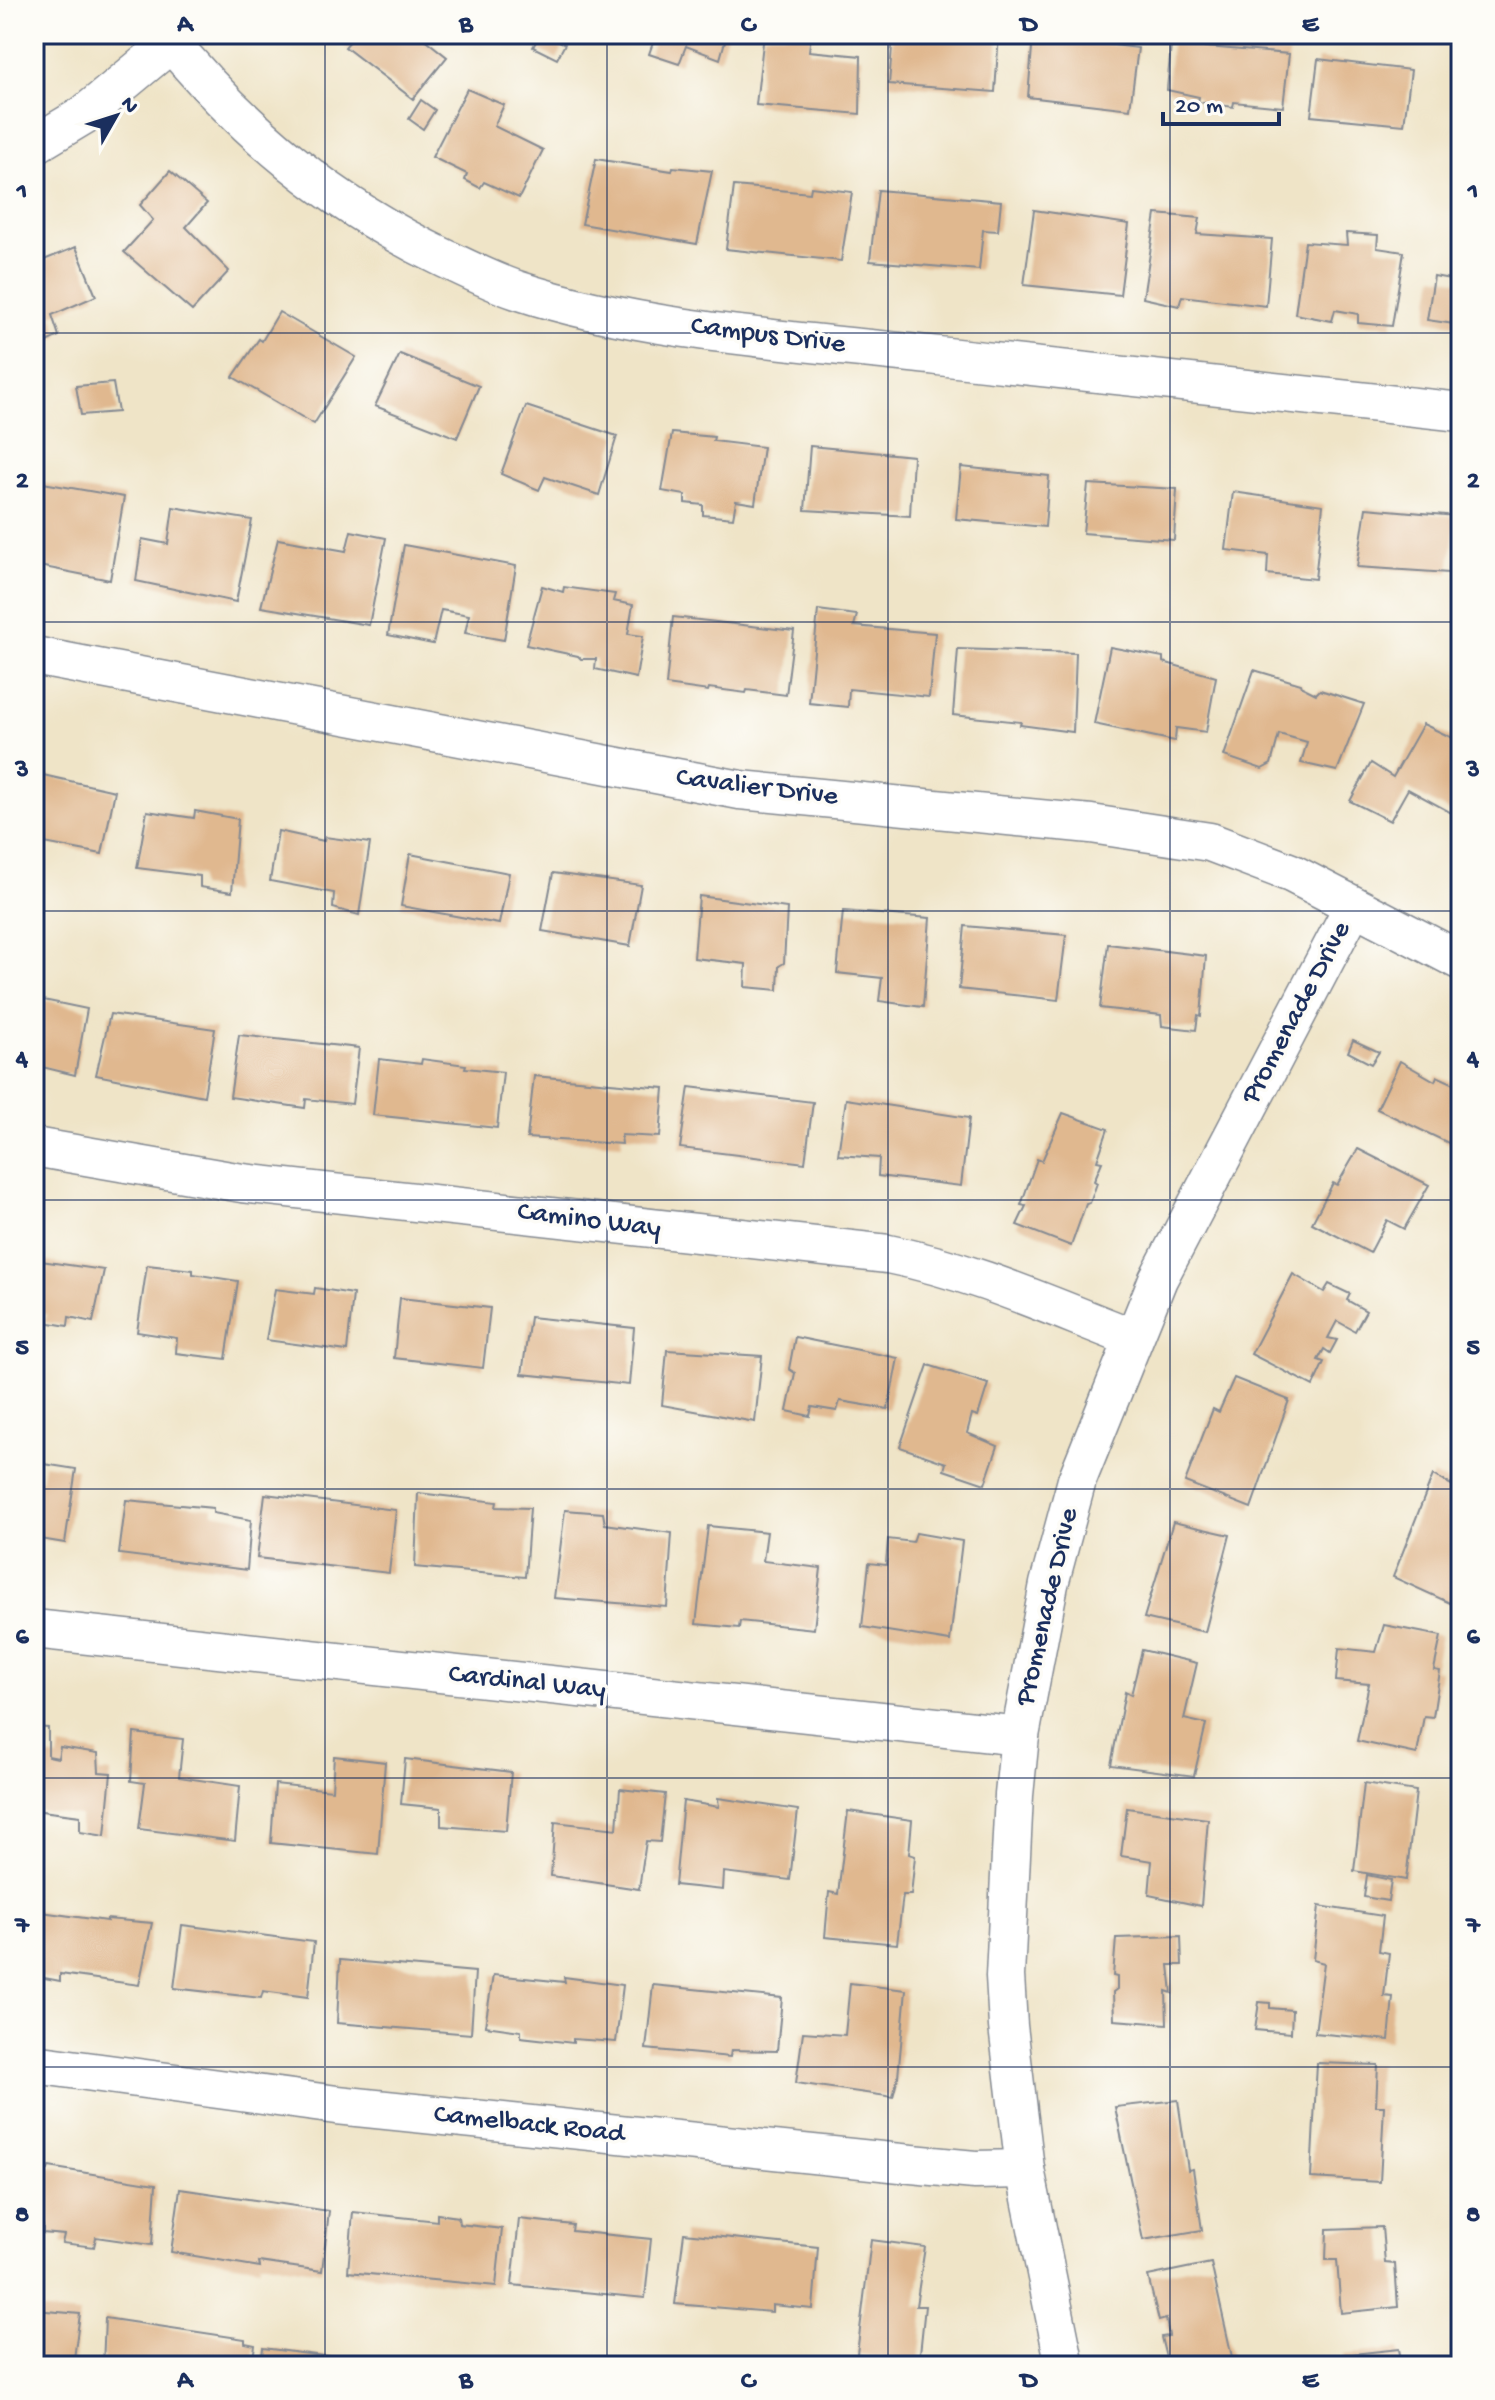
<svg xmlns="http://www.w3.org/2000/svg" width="1495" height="2400" viewBox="0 0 1495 2400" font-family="'Gochi Hand',sans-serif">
	<rect width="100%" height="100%" fill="#fdfcf7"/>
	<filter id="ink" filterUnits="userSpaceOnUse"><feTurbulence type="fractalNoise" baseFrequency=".0125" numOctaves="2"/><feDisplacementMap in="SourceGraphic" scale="16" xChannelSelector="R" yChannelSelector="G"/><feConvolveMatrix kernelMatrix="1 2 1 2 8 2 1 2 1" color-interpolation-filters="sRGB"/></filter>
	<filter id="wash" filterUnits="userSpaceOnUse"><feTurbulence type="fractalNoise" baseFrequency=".006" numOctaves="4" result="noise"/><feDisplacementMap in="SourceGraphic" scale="32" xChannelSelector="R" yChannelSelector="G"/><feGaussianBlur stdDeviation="1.8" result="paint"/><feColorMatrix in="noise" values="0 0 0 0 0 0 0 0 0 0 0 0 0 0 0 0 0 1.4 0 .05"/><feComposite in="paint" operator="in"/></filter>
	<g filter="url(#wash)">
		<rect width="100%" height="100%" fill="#efe4c7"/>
		<g id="blocks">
			<g fill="#e0b88f">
				<path d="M356,34H418L447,57L413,99L345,47Z"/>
				<path d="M540,34H546L565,44L557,59L533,47Z"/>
				<path d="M646,34H727L720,59L686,46L679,64L649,54L655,37Z"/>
				<path d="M764,34H811L809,51L861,56L860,114L756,105Z"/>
				<path d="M893,34H999L995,92L889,84Z"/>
				<path d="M1033,35L1138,48L1130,109L1028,97Z"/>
				<path d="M1171,44L1289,54L1283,107L1234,102L1233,107L1198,102L1199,97L1167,90Z"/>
				<path d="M1318,59L1411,70L1404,125L1311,116Z"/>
				<path d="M467,89L504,105L494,126L543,150L519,198L484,182L480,188L465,180L467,174L432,157Z"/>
				<path d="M421,100L435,110L423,129L409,119Z"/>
				<path d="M596,159L672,171L673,167L712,171L697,244L582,224Z"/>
				<path d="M170,171L207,203L186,227L229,271L192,311L124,252L153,220L140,205Z"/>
				<path d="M734,186L810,193L811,187L852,192L841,261L726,249Z"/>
				<path d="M878,190L1001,201L998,231L983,230L979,270L870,261Z"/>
				<path d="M1034,210L1129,224L1120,295L1024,285Z"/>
				<path d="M1156,214L1200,218L1197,234L1272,239L1266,306L1182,296L1179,306L1143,298Z"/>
				<path d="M1346,233L1378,235L1377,248L1404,252L1392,326L1358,323V314L1335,310L1332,321L1295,314L1305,242L1347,245Z"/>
				<path d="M76,247L96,296L52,315L59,336L34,348V264Z"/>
				<path d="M1434,276L1461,281V325L1427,320Z"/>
				<path d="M279,312L356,357L314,424L233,377L259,339L262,341Z"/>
				<path d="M400,354L479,386L457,438L375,406Z"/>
				<path d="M113,383L118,412L81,415L76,386Z"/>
				<path d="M526,406L617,436L599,495L545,477L539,490L501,474Z"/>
				<path d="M672,433L714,437L713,441L763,447L755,504L736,501L733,518L703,515V505L685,503V495L662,491Z"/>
				<path d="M810,446L913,456L910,516L805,510Z"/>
				<path d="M961,467L1049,476L1045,527L956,519Z"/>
				<path d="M43,483L124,497L110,580L34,565V512H37Z"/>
				<path d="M1088,484L1177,489L1174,540L1083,533Z"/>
				<path d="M1233,492L1323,505L1315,579L1267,574L1268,555L1226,550Z"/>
				<path d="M173,507L252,520L236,602L136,581L142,539L168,544Z"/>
				<path d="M1366,508L1456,516L1449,573L1357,567Z"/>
				<path d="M351,531L386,538L369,625L261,607L278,539L346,551Z"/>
				<path d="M404,545L516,566L504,640L465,633L469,615L441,610L433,644L388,635Z"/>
				<path d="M542,586L563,592L564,587L615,594L613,601L633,605L628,634L643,636L636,678L595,669L596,659H581L578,656L526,645Z"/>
				<path d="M818,610L857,615L854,626L935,633L929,697L849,689L848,707L809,703Z"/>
				<path d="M673,617L794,631L786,695L747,690L746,693L709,688L708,691L666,685Z"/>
				<path d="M1110,647L1163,657V662L1216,677L1206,732L1176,728L1175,741L1094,724Z"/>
				<path d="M958,649L1076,653L1073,732L1020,725L1021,722L953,715Z"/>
				<path d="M1254,670L1301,684L1302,687L1316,694L1320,690L1364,704L1337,771L1301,763L1307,742L1279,734L1271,764L1262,769L1224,756Z"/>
				<path d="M1423,724L1461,742V809L1457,816L1408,789L1390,821L1350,801L1371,763L1393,777Z"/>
				<path d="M34,773L115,791L102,854L34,841Z"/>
				<path d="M147,811L194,818L195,811L238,819L232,892L200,887V876L137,868Z"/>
				<path d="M278,831L324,841L325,837L370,843L359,915L333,908L334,893L270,881Z"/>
				<path d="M410,854L509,873L499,924L401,906Z"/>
				<path d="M553,873L641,885L630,946L542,931Z"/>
				<path d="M699,896L787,908L784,963L779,966L778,990L745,987L746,964L694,958Z"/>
				<path d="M843,911L930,918L923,1007L879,1001L882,978L837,973Z"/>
				<path d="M965,926L1066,935L1058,1000L959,989Z"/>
				<path d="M1108,944L1206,956L1201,1016L1198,1015L1196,1030L1162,1026L1161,1015L1100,1008Z"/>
				<path d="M34,998L87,1009L75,1075L34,1065Z"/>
				<path d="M110,1014L215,1029L204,1096L96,1075Z"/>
				<path d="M239,1035L359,1048L352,1104L306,1099L305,1108L230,1097Z"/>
				<path d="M1353,1040L1379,1052L1371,1064L1348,1052Z"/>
				<path d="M379,1059L421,1064L422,1059L466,1065L465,1068L503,1072L497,1128L373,1115Z"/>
				<path d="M1400,1061L1435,1081L1437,1076L1461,1087V1149L1377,1109Z"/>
				<path d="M534,1076L664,1088L660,1137L621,1135L622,1144L527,1138Z"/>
				<path d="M689,1087L813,1102L805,1163L680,1148Z"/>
				<path d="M846,1099L969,1118L961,1186L878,1176L879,1158L838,1155Z"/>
				<path d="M1063,1113L1108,1129L1097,1161L1102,1162L1094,1181L1097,1183L1090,1203L1086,1204L1071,1246L1017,1225L1026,1206L1021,1205L1037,1159L1042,1161Z"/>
				<path d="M1358,1149L1429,1185L1404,1229L1387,1220L1370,1253L1312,1223L1333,1183L1337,1185Z"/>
				<path d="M34,1260L104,1270L93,1322L69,1317L68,1326L44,1322L47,1315L34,1312Z"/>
				<path d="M147,1265L193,1270V1274L238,1281L226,1359L176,1353L177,1338L137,1332Z"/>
				<path d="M1293,1274L1324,1292L1329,1284L1350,1294L1347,1300L1366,1311L1355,1331L1337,1321L1328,1338L1337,1340L1330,1353L1324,1349L1318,1360L1324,1362L1313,1386L1251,1354Z"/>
				<path d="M315,1288L353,1294L347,1351L266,1340L275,1289L314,1294Z"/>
				<path d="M400,1298L490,1308L483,1368L394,1358Z"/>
				<path d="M530,1317L634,1328L629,1385L522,1374Z"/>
				<path d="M795,1337L898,1358L888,1409L840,1401L837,1411L812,1407L810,1416L787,1411L795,1373L789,1369Z"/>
				<path d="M667,1350L762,1356L755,1422L662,1405Z"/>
				<path d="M928,1365L988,1384L978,1416L972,1414L967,1433L998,1446L985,1484L944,1470L946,1463L900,1447Z"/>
				<path d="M1234,1378L1289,1400L1251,1508L1185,1482L1213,1409L1219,1412Z"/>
				<path d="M44,1464L76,1469L65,1543L34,1538V1479L41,1481Z"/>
				<path d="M1433,1475L1461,1490V1580L1452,1604L1393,1577Z"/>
				<path d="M418,1493L497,1502L496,1507L530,1508L525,1577L415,1567Z"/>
				<path d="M265,1494L396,1510L389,1573L257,1558Z"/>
				<path d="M126,1500L213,1508V1513L251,1520L247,1570L119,1554Z"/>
				<path d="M565,1510L603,1513L605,1524L672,1533L667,1607L554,1598Z"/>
				<path d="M1173,1522L1230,1535L1205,1632L1144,1618Z"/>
				<path d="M708,1526L767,1532L763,1561L821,1568L814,1629L740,1621L739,1628L696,1624Z"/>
				<path d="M916,1533L962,1541L950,1641L862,1627L869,1563L886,1565L888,1539L913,1542Z"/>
				<path d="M1384,1625L1441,1636L1434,1670L1440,1671L1433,1717L1424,1716L1417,1754L1357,1741L1369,1684L1336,1681L1339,1648L1376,1652Z"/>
				<path d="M1142,1650L1197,1663L1184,1719L1206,1724L1194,1776L1111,1765L1125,1692L1131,1695Z"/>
				<path d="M34,1727L48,1728V1756L58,1758L60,1747L98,1753L99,1772L111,1773L105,1836L80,1832V1816L34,1810Z"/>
				<path d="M134,1733L183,1739L179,1777L240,1786L235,1841L139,1829L145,1783L131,1781Z"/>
				<path d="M334,1756L385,1762L378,1854L271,1843L275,1784L332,1790Z"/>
				<path d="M405,1759L511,1772L506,1831L441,1826V1808L401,1804Z"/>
				<path d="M1364,1783L1416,1791L1406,1880L1354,1871Z"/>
				<path d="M620,1789L665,1794L660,1842L646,1841L639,1889L551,1876L555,1822L617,1829Z"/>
				<path d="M718,1798L798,1810L790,1880L724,1872L723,1890L675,1885L683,1801L719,1807Z"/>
				<path d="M1127,1808L1208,1819L1201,1906L1149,1895L1152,1861L1121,1856Z"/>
				<path d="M848,1811L912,1820L909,1854L915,1856L911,1895H903L897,1944L825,1937L829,1892L838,1894Z"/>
				<path d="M1367,1875L1391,1880L1388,1901L1364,1897Z"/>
				<path d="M1319,1906L1383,1916L1379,1951L1389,1953L1384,1996L1393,1997L1389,2040L1315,2033L1324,1963L1313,1960Z"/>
				<path d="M34,1911L107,1921V1919L152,1923L139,1985L60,1974V1981L34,1976Z"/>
				<path d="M182,1925L314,1942L308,1997L263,1991L261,1998L174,1988Z"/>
				<path d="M1181,1936L1182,1965H1169L1172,1993L1166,1991L1167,2024L1114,2020L1113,1992L1117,1989V1977L1113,1976L1116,1938Z"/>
				<path d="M340,1960L475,1972L471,2034L337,2023Z"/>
				<path d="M493,1975L565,1982L564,1977L623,1985L616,2042L573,2039V2043L521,2037V2031L485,2026Z"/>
				<path d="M850,1983L906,1990L898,2077L893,2097L796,2083L803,2032L845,2035Z"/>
				<path d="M653,1985L782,1998L777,2051L731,2050L730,2057L646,2049Z"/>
				<path d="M1259,2002L1270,2003V2008L1292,2010L1291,2033L1255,2030Z"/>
				<path d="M1317,2063L1378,2065L1376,2106H1384L1380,2182L1311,2178Z"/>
				<path d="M1178,2100L1188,2170L1193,2169L1202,2230L1143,2240L1115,2107Z"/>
				<path d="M49,2167L156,2184L152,2245L96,2237L94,2247L62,2243L64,2235L43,2233V2226L34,2225V2168L48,2170Z"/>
				<path d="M180,2189L329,2211L322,2271L259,2262L260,2267L171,2252Z"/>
				<path d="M353,2212L437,2221V2214L458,2217L459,2224L502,2229L496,2286L348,2272Z"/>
				<path d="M519,2219L573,2225L572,2231L651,2239L645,2298L512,2285Z"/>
				<path d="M1382,2227L1385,2263L1395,2264L1398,2307L1341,2313L1337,2260H1326L1327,2229Z"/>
				<path d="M684,2233L818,2247L813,2309L772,2305V2312L675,2304Z"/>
				<path d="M871,2240L925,2247L916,2306H925L919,2363L857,2354Z"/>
				<path d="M1211,2263L1234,2366H1168L1161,2337L1169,2336L1166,2319L1159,2321L1148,2276Z"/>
				<path d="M35,2310L80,2314L73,2366H34Z"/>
				<path d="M105,2318L245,2339V2343L255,2345L252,2366H103Z"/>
				<path d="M263,2348L383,2364V2366H261Z"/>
				<path d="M1399,2349L1402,2366H1345L1344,2355Z"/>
			</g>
		</g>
	</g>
	<g filter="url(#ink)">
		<use href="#blocks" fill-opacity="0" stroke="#858a92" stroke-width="2"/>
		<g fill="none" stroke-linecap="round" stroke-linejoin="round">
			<defs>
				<g id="minor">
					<path d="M164,34C244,132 332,205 446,259C469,270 493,282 517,290C646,333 803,341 938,356C1113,376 1287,393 1461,412"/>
					<path d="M34,145L84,115L171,43"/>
					<path d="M34,656L740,790L1091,824L1210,842L1291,873L1461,961"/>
					<path d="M34,1147L242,1183L888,1254C974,1271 1052,1307 1133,1338"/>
					<path d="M34,1629L1020,1736"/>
					<path d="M34,2064L337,2105L901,2163L975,2170L1025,2169"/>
					<path d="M1065,2366L1025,2169L1008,2026L1005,1976L1014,1795L1020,1736L1049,1584L1077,1480L1158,1279L1353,907"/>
				</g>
			</defs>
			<use href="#minor" stroke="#858a92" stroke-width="41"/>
			<use href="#minor" stroke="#fff" stroke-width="38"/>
		</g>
	</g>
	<path fill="none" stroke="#1b2f5e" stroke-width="2" stroke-opacity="0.55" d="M325,34V2366M607,34V2366M888,34V2366M1170,34V2366M34,333H1461M34,622H1461M34,911H1461M34,1200H1461M34,1489H1461M34,1778H1461M34,2067H1461"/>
	<g text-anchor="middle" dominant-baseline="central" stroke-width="7" stroke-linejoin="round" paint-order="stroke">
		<g font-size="28" fill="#1b2f5e" stroke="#fdfcf7">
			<text transform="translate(768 336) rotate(7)">Campus Drive</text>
			<text transform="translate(757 788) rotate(7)">Cavalier Drive</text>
			<text transform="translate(1297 1013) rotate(-62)">Promenade Drive</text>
			<text transform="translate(589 1221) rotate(7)">Camino Way</text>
			<text transform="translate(1048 1607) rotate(-77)">Promenade Drive</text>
			<text transform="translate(527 1683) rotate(6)">Cardinal Way</text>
			<text transform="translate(529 2125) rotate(6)">Camelback Road</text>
		</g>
	</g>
	<rect width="1495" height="2400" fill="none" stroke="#fdfcf7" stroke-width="88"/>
	<g transform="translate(116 116) rotate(51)" stroke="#fdfcf7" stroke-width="6" paint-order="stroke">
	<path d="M0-6L14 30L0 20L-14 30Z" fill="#1b2f5e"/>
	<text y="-12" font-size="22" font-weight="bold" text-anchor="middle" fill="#1b2f5e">N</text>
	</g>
	<path d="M1163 112v12h116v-12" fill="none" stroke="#1b2f5e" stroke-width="4"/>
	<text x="1175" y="112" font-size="24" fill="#1b2f5e" stroke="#fdfcf7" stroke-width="6" paint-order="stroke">20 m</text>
	<rect x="44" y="44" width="1407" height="2312" fill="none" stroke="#1b2f5e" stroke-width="3"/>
	<g font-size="26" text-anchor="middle" font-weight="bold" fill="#1b2f5e">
		<text x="185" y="31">A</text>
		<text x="466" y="31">B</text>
		<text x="748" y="31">C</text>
		<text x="1029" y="31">D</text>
		<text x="1310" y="31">E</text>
		<text x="22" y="198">1</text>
		<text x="1473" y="198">1</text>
		<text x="22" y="487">2</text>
		<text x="1473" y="487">2</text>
		<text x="22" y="776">3</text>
		<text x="1473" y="776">3</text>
		<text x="22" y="1065">4</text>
		<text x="1473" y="1065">4</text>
		<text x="22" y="1354">5</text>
		<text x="1473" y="1354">5</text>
		<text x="22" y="1643">6</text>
		<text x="1473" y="1643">6</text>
		<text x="22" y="1932">7</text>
		<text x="1473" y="1932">7</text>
		<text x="22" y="2221">8</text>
		<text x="1473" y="2221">8</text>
		<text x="185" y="2387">A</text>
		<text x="466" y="2387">B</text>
		<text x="748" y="2387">C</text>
		<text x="1029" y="2387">D</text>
		<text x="1310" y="2387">E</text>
	</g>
</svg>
